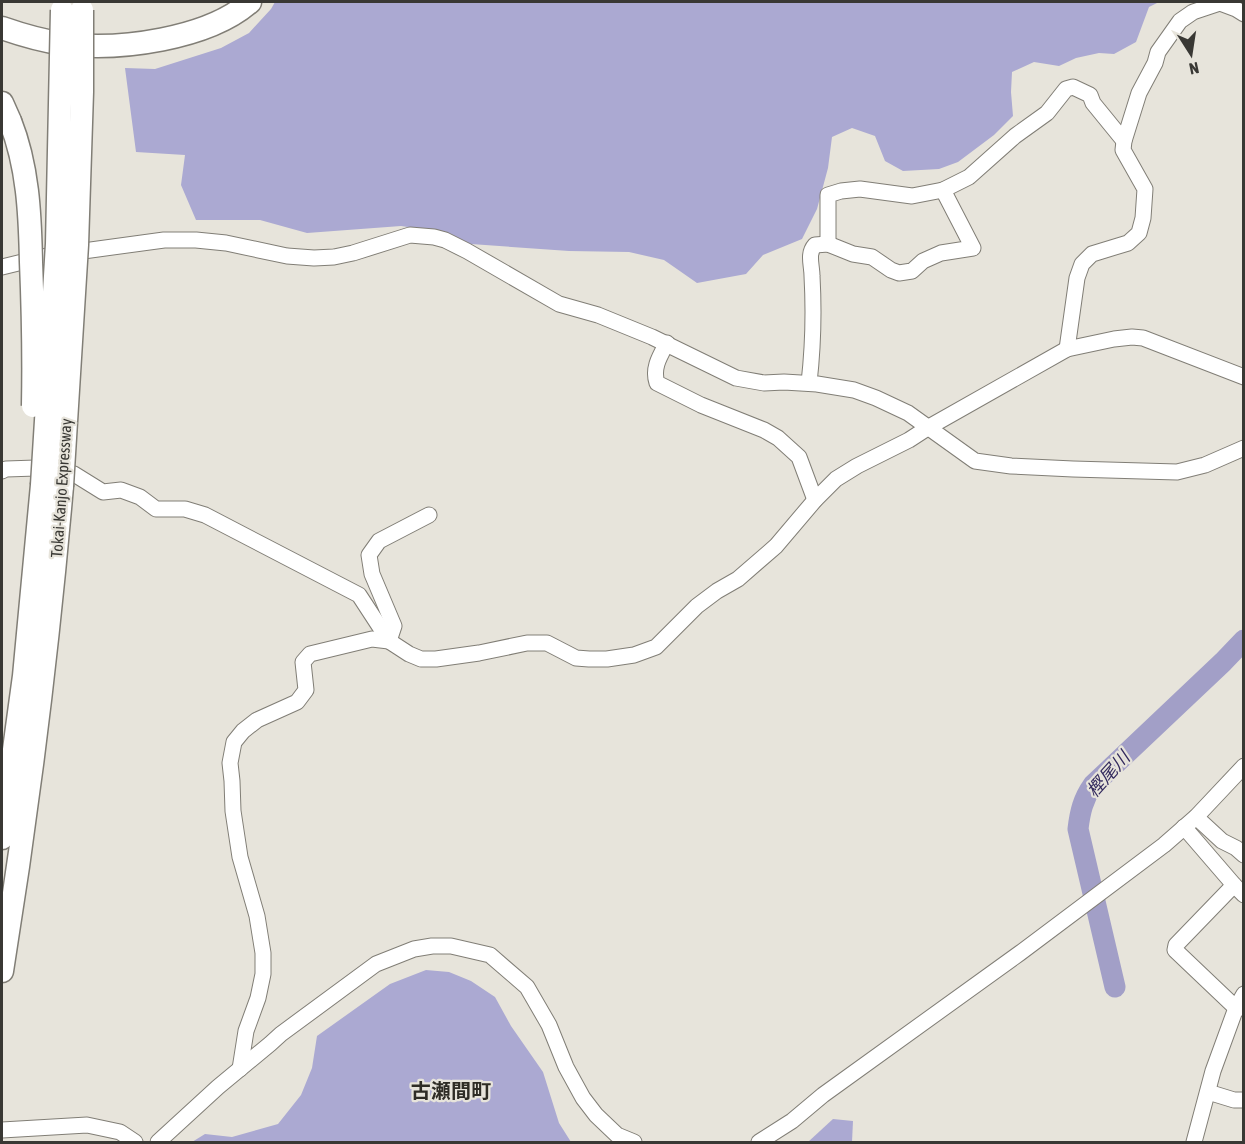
<svg xmlns="http://www.w3.org/2000/svg" width="1245" height="1144" viewBox="0 0 1245 1144" font-family="'Asap Condensed','Noto Sans JP',sans-serif">
	<rect width="100%" height="100%" fill="#e7e4db"/>
	<g fill="#aba9d2">
		<path d="M275,2H1159L1149,7L1136,42L1114,54L1099,53L1076,58L1059,66L1034,62L1012,72L1011,92L1013,116L994,135L958,162L939,169L903,171L885,161L875,136L852,128L832,137L828,168L817,209L802,239L763,255L746,274L697,283L664,260L629,252L569,251L471,244L435,231L401,226L307,233L260,220H196L181,185L185,155L136,152L125,68L155,69L221,48L249,33L271,9Z"/>
		<path d="M426,970L449,972L471,981L495,997L511,1026L543,1072L559,1123L571,1142H192L205,1134L232,1137L278,1124L301,1095L312,1068L317,1036L390,984Z"/>
		<path d="M833,1119L853,1121L852,1142H808Z"/>
	</g>
	<g fill="none" stroke-linecap="round" stroke-linejoin="round">
		<path stroke="#a29fc7" stroke-width="21" d="M1115,987L1078,829C1080,812 1083,799 1093,785L1223,662L1244,640"/>
		<defs>
			<g id="minor">
				<path d="M1219,2L1220,3L1236,9L1244,14"/>
				<path d="M828,244V195L841,191L860,189L912,196L943,190L969,177L1015,136L1047,113L1066,89L1073,87L1090,95L1093,103L1124,141"/>
				<path d="M2,267L47,256L164,240H196L226,243L287,256L314,258L334,257L353,253L410,235L434,237L445,240L467,251L559,304L598,315L652,337L736,378L764,383L784,382L817,384L854,390L876,398L908,413L975,461L1011,466L1073,469L1177,472L1205,465L1244,448"/>
				<path d="M667,343C660,356 652,368 657,383L701,405L764,430L778,438L799,457L815,500"/>
				<path d="M1067,349L1077,278L1082,264L1092,254L1128,243L1139,233L1143,218L1145,189L1123,150L1124,141L1139,93L1155,63L1158,52L1180,21L1193,12L1220,3"/>
				<path d="M809,383C813,348 814,312 812,276C812,265 807,254 815,245L828,244L853,254L872,257L891,270L899,273L912,271L923,261L941,253L973,248L943,190"/>
				<path d="M2,471L6,469L36,468L74,474L103,492L121,490L140,497L156,509H185L205,515L359,595L389,641L409,654L421,659H436L479,653L527,643H547L576,658L589,659H607L634,655L656,647L697,606L717,591L738,579L776,546L815,500L836,479L857,466L909,440L929,427L1067,349L1114,339L1132,337L1143,338L1244,377"/>
				<path d="M389,641L394,626L372,574L369,555L379,541L429,515"/>
				<path d="M1196,817L1222,841L1236,848L1244,855"/>
				<path d="M1184,827L1234,885L1244,895"/>
				<path d="M1234,885L1176,945L1175,950L1236,1008H1244"/>
				<path d="M240,1069L246,1031L258,998L263,974V953L257,916L240,857L233,811L232,781L230,763L234,742L243,731L257,720L297,702L306,690L303,662L310,654L372,639L389,641"/>
				<path d="M1208,1092L1234,1100H1244"/>
				<path d="M2,1130L87,1125L120,1132L135,1142"/>
				<path d="M158,1142L218,1087L270,1044L281,1034L376,964L414,949L432,946H451L490,955L527,987L549,1025L566,1067L583,1098L596,1115L617,1135L634,1142"/>
				<path d="M759,1142L792,1121L823,1095L1020,953L1164,845L1196,817L1244,766"/>
				<path d="M1194,1142L1213,1071L1236,1008L1244,994"/>
			</g>
			<g id="highway">
				<path d="M2,28C22,35 43,41 64,44C119,51 208,39 250,2"/>
				<path d="M2,103L10,121"/>
				<path d="M2,838L24,676L42,485"/>
				<path d="M2,971C28,810 48,648 62,486"/>
			</g>
		</defs>
		<use href="#minor" stroke="#817e76" stroke-width="17"/>
		<use href="#highway" stroke="#817e76" stroke-width="25"/>
		<use href="#minor" stroke="#fff" stroke-width="15"/>
		<use href="#highway" stroke="#fff" stroke-width="22"/>
		<defs>
			<g id="highway-bridge">
				<path d="M10,121C28,166 30,214 31,262C33,310 34,358 33,406"/>
				<path d="M42,485L57,244L62,10"/>
				<path d="M62,486L77,245L82,92V10"/>
			</g>
		</defs>
		<use href="#highway-bridge" stroke="#817e76" stroke-width="25" stroke-linecap="butt"/>
		<use href="#highway-bridge" stroke="#fff" stroke-width="22"/>
	</g>
	<g text-anchor="middle" dominant-baseline="central" stroke-width="4.5" stroke-linejoin="round" paint-order="stroke">
		<g font-size="16" fill="#393834" stroke="#e7e4db">
			<text transform="translate(61 488) rotate(-86)">Tokai-Kanjo Expressway</text>
		</g>
		<g font-size="18" font-style="italic" fill="#332a5e" stroke="#e7e4db">
			<text transform="translate(1108 774) rotate(-48)">樫尾川</text>
		</g>
		<g font-size="20" font-weight="bold" fill="#2e2c25" stroke="#e7e4db">
			<text x="451" y="1090">古瀬間町</text>
		</g>
	</g>
	<rect width="1245" height="1144" fill="none" stroke="#393834" stroke-width="6"/>
	<g transform="translate(1191 54) rotate(168)" stroke="#e7e4db" stroke-width="4.5" paint-order="stroke">
	<path d="M0-4.5L10 22L0 15L-10 22Z" fill="#393834"/>
	<text y="-9" font-size="16" font-weight="bold" text-anchor="middle" fill="#393834">N</text>
	</g>
</svg>
